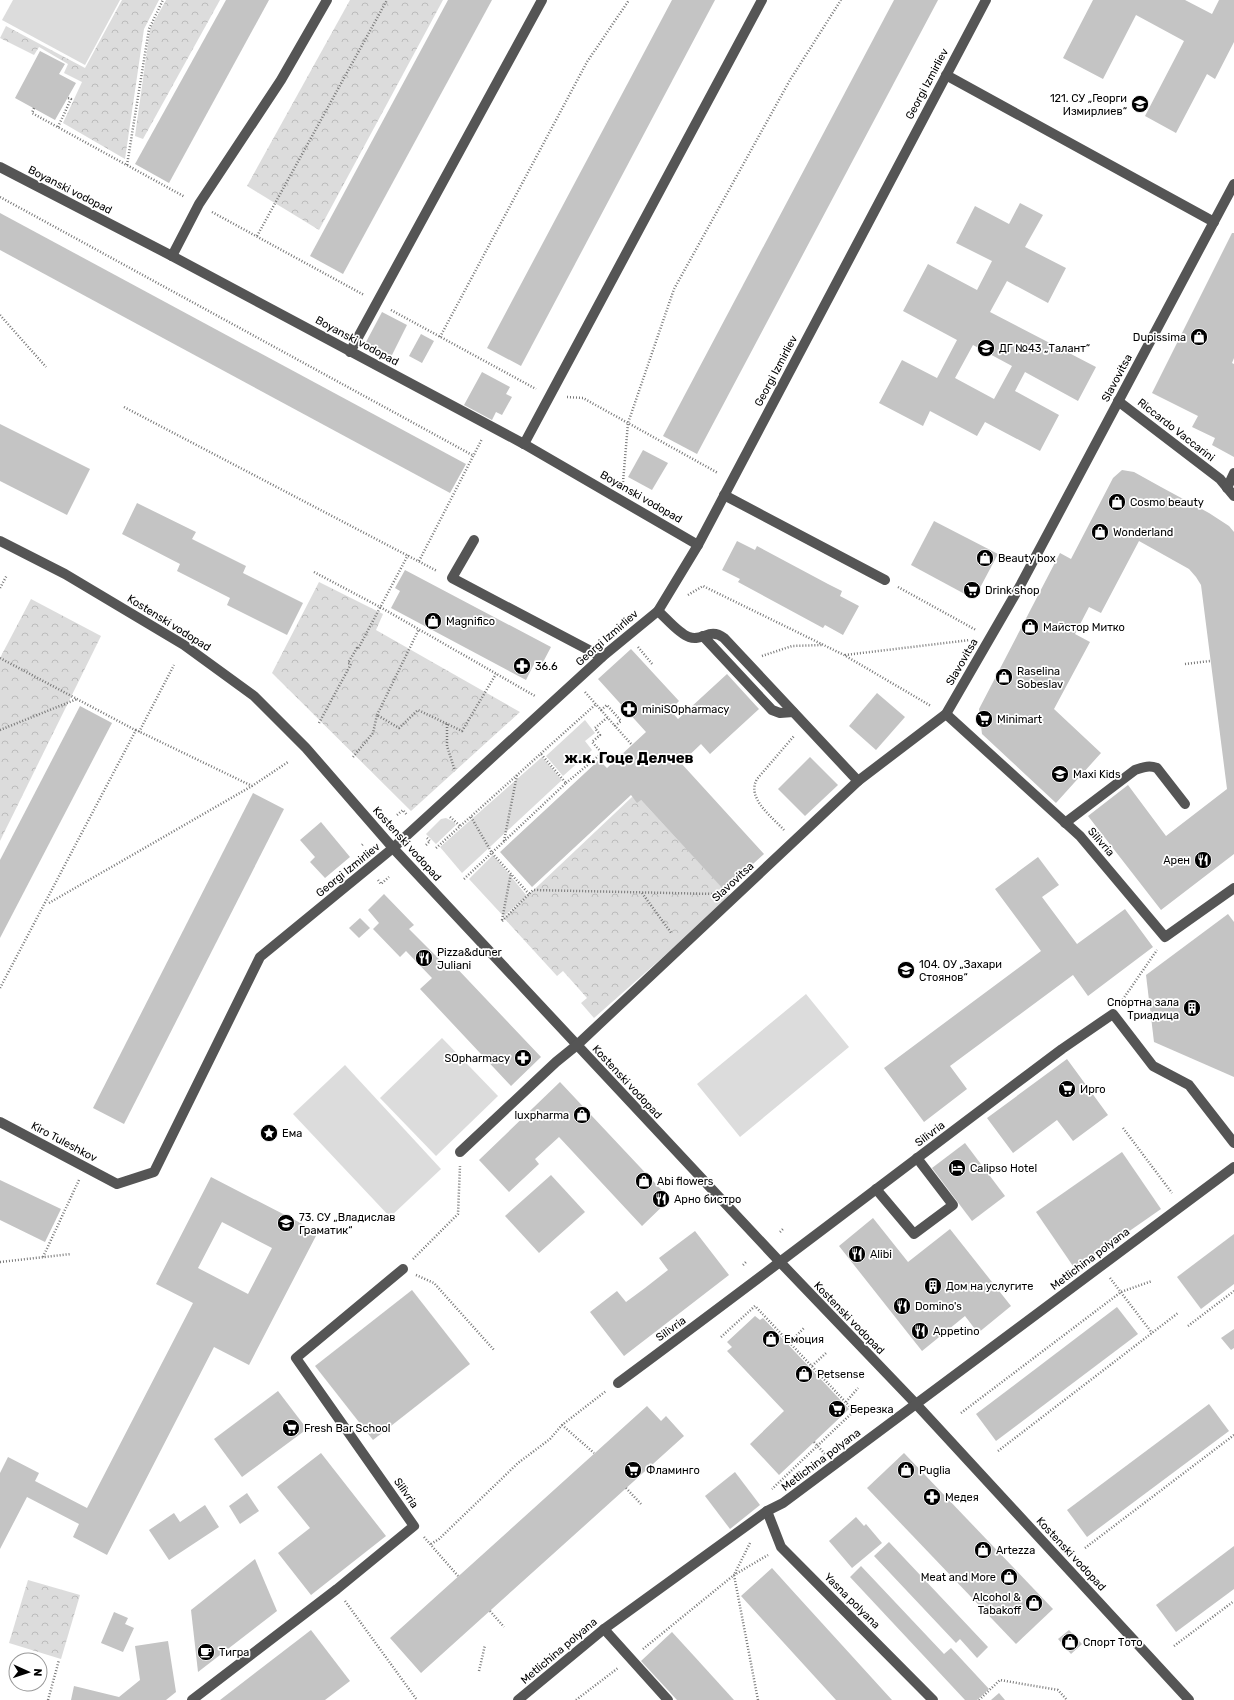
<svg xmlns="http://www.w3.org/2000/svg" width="1234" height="1700" viewBox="0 0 1234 1700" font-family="Rubik,sans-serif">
	<defs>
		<pattern id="forest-crowns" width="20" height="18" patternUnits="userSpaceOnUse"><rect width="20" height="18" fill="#dcdcdc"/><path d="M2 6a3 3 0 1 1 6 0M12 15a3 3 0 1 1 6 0" fill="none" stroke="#bbb"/></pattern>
	</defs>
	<rect width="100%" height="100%" fill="#fff"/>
	<g fill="#dcdcdc">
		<path d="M13,0H120L85,65L2,20Z"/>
		<path d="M585,720L595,733L585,741L592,750L563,776L546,756Z"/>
		<path d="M542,757L562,780L462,873L440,847Z"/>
		<path d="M446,818L454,822L456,825L436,844L426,834L441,819Z"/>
		<path d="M493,855L527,896L504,916L506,919L469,879Z"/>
		<path d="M806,994L849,1047L740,1137L697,1084Z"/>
		<path d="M442,1038L498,1096L436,1156L380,1098Z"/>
		<path d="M345,1065L441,1169L390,1217L293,1114Z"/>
	</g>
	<g fill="url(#forest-crowns)">
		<path d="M122,0H159L144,29L125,159L63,123L82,82L64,73L68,64L39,47L34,55L0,38L6,26L85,68Z"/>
		<path d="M166,0H220L143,139L135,136L150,29Z"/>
		<path d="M350,0H443L319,230L247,186Z"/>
		<path d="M319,582L383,614L376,630L520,712L411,811L272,673Z"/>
		<path d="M31,599L101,636L0,841V658Z"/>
		<path d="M632,797L641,800L731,897L594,1018L581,1003L587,998L563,971L557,976L504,918Z"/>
		<path d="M28,1580L80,1595L61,1659L9,1643Z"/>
	</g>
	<g fill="#c4c4c4" fill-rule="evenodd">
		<path d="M226,0H269L169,183L135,164Z"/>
		<path d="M448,0H492L343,274L310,256Z"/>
		<path d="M672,0H715L521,366L487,348Z"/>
		<path d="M894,0H938L697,454L663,436Z"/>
		<path d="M1093,0H1185L1212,14L1219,0H1234V42L1215,79L1207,74L1176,133L1145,116L1184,41L1136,15L1103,79L1063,58Z"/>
		<path d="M40,51L65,64L59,74L76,83L55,120L15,98Z"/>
		<path d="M1020,203L1043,215L1025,247L1066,268L1048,303L1007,281L990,312L1096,367L1078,401L1025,372L1015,391L1059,415L1040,451L985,422L977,436L930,411L923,426L879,403L902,360L937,378L957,340L903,311L928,264L977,290L992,261L956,243L975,206L1009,224ZM973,345L1012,366L994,399L955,378Z"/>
		<path d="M0,213L466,464L450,493L0,250Z"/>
		<path d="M1232,233H1234V358L1232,363L1234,364V457L1212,445L1215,438L1192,427L1198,416L1152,393Z"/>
		<path d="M382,312L407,325L391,357L365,344Z"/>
		<path d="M421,334L434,341L422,363L409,356Z"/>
		<path d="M482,372L510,387L506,394L512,397L502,415L496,412L492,420L464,405Z"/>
		<path d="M0,424L90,469L67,515L0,481Z"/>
		<path d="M643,450L668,463L652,490L628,477Z"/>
		<path d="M1122,470L1134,472L1161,487L1209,513L1229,526L1234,532V854L1161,910L1088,816L1128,785L1166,836L1227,789L1201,585L1196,577L1189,569L1139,541L1101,613L1089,607L1075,634L1090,642L1054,709L1101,753L1056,803L982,734L979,709L1060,553L1071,559L1113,478Z"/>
		<path d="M137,503L196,532L192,539L246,566L243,573L303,603L287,635L227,605L230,598L177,571L180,564L122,534Z"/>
		<path d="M934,521L998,554L974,599L911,565Z"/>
		<path d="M737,541L755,550L757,546L828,584L842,591L840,596L859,606L843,635L825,625L823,628L738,582L740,579L722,570Z"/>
		<path d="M405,570L551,647L541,666L535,662L526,680L391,608L400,591L395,588Z"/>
		<path d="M631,649L679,701L670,710L678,719L727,674L759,709L710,754L701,744L681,763L764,854L724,890L641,800L637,803L631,795L532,887L500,852L599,760L607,768L646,732L598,679Z"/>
		<path d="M877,693L905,717L876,750L849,726Z"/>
		<path d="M80,706L112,723L0,938V860Z"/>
		<path d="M810,757L838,785L805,816L778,789Z"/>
		<path d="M253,793L284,809L124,1124L93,1108Z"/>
		<path d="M321,822L350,857L325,878L310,862L315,857L300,840Z"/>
		<path d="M1038,857L1059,885L1042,897L1077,944L1125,909L1153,947L1088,996L1073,975L950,1066L967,1089L924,1122L884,1068L1041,951L995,889Z"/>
		<path d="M384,894L414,925L409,929L445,965L450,961L541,1057L511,1086L420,989L432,978L406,951L400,957L373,929L379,923L368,910Z"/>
		<path d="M1228,914L1234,922V1077L1154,1042L1146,975Z"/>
		<path d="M360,918L370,928L359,938L349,928Z"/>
		<path d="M1067,1059L1108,1115L1073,1141L1057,1120L1013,1153L987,1118Z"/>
		<path d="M560,1082L670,1199L642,1226L559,1137L535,1159L539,1164L509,1192L479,1160Z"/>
		<path d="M965,1143L1005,1196L972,1221L932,1168Z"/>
		<path d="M1122,1152L1161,1209L1075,1269L1036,1212Z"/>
		<path d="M551,1175L585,1212L539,1253L505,1216Z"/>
		<path d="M211,1177L318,1232L249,1365L214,1347L107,1555L73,1537L79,1524L27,1497L0,1549V1473L8,1457L39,1473L35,1481L87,1508L193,1303L156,1284ZM222,1222L272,1248L248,1294L198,1268Z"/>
		<path d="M0,1180L61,1209L45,1242L0,1220Z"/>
		<path d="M873,1218L908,1262L950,1229L1011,1306L978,1333L965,1316L922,1351L839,1246Z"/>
		<path d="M695,1231L729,1275L624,1356L590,1312L617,1291L626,1302L645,1288L668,1270L659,1258Z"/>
		<path d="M1234,1234V1284L1201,1309L1177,1277Z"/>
		<path d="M412,1290L470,1364L373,1440L315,1366Z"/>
		<path d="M1117,1307L1138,1334L996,1441L976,1414Z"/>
		<path d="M755,1316L760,1320L763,1318L849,1409L779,1475L750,1444L784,1411L727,1351L732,1347L727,1342Z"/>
		<path d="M1234,1329V1348L1231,1350L1221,1338Z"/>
		<path d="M278,1391L307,1429L242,1477L214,1439Z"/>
		<path d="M1209,1404L1229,1431L1087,1537L1067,1510Z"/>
		<path d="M647,1406L661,1421L666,1416L684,1436L421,1673L390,1638Z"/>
		<path d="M321,1453L386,1536L311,1595L278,1553L310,1528L277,1487Z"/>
		<path d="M904,1453L1053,1609L1016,1644L867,1488Z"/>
		<path d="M735,1472L760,1505L730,1529L705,1496Z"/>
		<path d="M247,1493L259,1511L240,1524L229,1506Z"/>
		<path d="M205,1505L219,1527L169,1560L149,1530L174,1513L180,1522Z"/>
		<path d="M856,1517L864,1526L866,1524L882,1543L852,1568L829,1541Z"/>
		<path d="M889,1542L988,1647L977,1658L960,1639L956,1643L874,1556Z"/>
		<path d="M1234,1546V1589L1176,1632L1156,1605Z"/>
		<path d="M255,1559L277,1611L198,1672L191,1610Z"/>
		<path d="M861,1566L944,1654L951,1648L989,1689L977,1700H965L850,1577Z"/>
		<path d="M772,1568L790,1588L892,1700H836L741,1596Z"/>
		<path d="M114,1612L128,1618L125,1624L134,1628L123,1652L101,1643Z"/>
		<path d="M311,1630L350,1681L325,1700H220Z"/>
		<path d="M1069,1630L1082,1644L1071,1654L1058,1639Z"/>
		<path d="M672,1632L694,1656L734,1700H677L641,1661Z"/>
		<path d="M168,1641L176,1692L166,1700H71L74,1686L119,1697L140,1680L135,1646Z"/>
		<path d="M999,1693L1005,1700H991Z"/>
	</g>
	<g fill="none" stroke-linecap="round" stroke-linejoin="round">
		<g stroke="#777" stroke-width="2.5" stroke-dasharray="1 2" stroke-linecap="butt">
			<path d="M34,108L32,113L185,197"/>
			<path d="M58,127L71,99L68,98"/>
			<path d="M127,165L149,29L163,0"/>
			<path d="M0,197L474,456"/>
			<path d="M212,212L364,295"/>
			<path d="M257,236L387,0"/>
			<path d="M391,310L536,389"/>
			<path d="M0,315L46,367"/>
			<path d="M440,337L587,62L629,0"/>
			<path d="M567,397L583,398L718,473"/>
			<path d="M124,407L437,571"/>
			<path d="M623,482L628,423L674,289L790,80L841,0"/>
			<path d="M419,561L482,439"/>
			<path d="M314,572L380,607L535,696"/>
			<path d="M898,587L976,630"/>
			<path d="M0,588L7,575"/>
			<path d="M688,595L703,586L844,655L931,706"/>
			<path d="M638,647L653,665"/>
			<path d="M845,655L970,640"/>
			<path d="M762,656L792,646L822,645"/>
			<path d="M0,658L137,731"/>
			<path d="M1185,664L1210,661"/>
			<path d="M585,692L601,710L607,705L621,721L615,726L632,745"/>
			<path d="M601,710L615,726"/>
			<path d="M377,715L419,629"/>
			<path d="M319,723L351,664L348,663L357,648L358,649L408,555"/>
			<path d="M447,724V746L455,771"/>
			<path d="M0,730L77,699"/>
			<path d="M139,732L174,665"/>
			<path d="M353,757L373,733L377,715L399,728L418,710L462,731L496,674"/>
			<path d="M566,783L602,753L592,742L600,735L595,728L608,717"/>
			<path d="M397,815L403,810L407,815"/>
			<path d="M450,817L460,826"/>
			<path d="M471,817L492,853L529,894"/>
			<path d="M784,830C772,817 746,798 757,779L794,736"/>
			<path d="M504,841L517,775"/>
			<path d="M362,845L363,844"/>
			<path d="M426,845L430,841L427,838"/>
			<path d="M436,848L596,704"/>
			<path d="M464,879L566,783L541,754"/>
			<path d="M378,880L381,884L389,877"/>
			<path d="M642,893L672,934"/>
			<path d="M49,903L252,786L288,762"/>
			<path d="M502,920L511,873"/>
			<path d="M502,921L533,890L715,894"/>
			<path d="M0,988L136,730L252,786"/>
			<path d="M1121,1002L1157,950"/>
			<path d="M1123,1128L1172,1193"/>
			<path d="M780,1232L783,1229"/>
			<path d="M43,1257L79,1180"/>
			<path d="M413,1259L458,1214L460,1166"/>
			<path d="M0,1262L71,1254"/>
			<path d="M743,1265L746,1262"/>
			<path d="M416,1275L434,1283L494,1350"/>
			<path d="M1110,1278L1152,1333"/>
			<path d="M1188,1326L1234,1291"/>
			<path d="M721,1337L755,1306L854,1411L772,1489"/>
			<path d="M788,1344L804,1328"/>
			<path d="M812,1366L826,1353"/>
			<path d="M846,1402L858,1388"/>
			<path d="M961,1413L1121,1292L1152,1281"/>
			<path d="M562,1425L594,1453"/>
			<path d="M814,1442L825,1454"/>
			<path d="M998,1451L1178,1313"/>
			<path d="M626,1488L641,1504"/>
			<path d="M424,1537L458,1576"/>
			<path d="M750,1543L734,1575L758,1700"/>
			<path d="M431,1544L439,1539L518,1463L550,1439L562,1425L606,1391"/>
			<path d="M1085,1548L1234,1435"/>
			<path d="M345,1601L417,1700"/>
			<path d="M490,1611L504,1627"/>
			<path d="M1174,1646L1234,1601"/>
			<path d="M643,1649L734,1575L768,1555"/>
			<path d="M479,1671L485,1645"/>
			<path d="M48,1700L59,1660"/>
			<path d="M576,1700L618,1668"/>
			<path d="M979,1700L1000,1680L1058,1690L1067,1700"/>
		</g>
		<g stroke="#555" stroke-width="10">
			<path d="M946,75L1214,222"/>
			<path d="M0,167L172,256L524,444L698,545"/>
			<path d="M172,256L199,204L281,80L327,0"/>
			<path d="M350,352L542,0"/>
			<path d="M1118,401L1220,479L1234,496"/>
			<path d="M524,444L762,0"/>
			<path d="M1227,488L1234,473"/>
			<path d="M724,495L885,580"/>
			<path d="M474,540L452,578L602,657"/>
			<path d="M0,541L65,574L184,645L254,696L306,748L393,848L779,1261L916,1404L1189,1700"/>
			<path d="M658,611C666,618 679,634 689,637C703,642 709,627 724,638L858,781"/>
			<path d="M703,636L772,710L780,713L793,712"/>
			<path d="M946,714L1080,836L1165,937L1234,888"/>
			<path d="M1065,823L1135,770C1144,767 1149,765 1157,768L1185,804"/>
			<path d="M0,1122L117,1184L154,1172L260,957L393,848L602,657L658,611L698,545L986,0"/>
			<path d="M460,1152L556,1062L577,1045L858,781L946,714L1020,586L1234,184"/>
			<path d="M876,1189L914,1234L953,1205L917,1158"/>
			<path d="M618,1383C767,1273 914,1160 1062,1049L1113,1014L1153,1066L1189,1085L1234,1143"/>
			<path d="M767,1511L781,1547L933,1700"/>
			<path d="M604,1629L668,1700"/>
			<path d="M192,1700L337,1589L414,1526L296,1358L403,1269"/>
			<path d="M518,1700L604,1629L767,1511L783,1503L1234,1167"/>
		</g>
	</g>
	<defs>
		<symbol id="school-disc" viewBox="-11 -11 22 22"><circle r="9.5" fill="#000" stroke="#fff"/><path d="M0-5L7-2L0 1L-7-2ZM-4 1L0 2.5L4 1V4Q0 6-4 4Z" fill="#fff"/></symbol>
		<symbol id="shop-disc" viewBox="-11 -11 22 22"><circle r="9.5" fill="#000" stroke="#fff"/><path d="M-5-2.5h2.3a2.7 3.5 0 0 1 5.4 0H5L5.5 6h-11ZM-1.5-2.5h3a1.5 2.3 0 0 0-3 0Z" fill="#fff"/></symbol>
		<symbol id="supermarket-disc" viewBox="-11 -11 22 22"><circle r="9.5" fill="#000" stroke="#fff"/><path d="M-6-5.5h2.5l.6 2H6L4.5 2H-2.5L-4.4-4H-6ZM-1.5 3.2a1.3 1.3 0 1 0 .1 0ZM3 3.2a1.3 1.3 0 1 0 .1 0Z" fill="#fff"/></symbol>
		<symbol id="pharmacy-disc" viewBox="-11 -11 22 22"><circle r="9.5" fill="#000" stroke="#fff"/><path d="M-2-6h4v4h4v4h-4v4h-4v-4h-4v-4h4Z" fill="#fff"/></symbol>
		<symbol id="restaurant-disc" viewBox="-11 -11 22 22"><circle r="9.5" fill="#000" stroke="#fff"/><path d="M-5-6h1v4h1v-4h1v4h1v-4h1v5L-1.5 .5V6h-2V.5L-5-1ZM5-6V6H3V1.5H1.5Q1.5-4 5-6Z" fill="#fff"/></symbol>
		<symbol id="building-disc" viewBox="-11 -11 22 22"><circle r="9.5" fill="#000" stroke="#fff"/><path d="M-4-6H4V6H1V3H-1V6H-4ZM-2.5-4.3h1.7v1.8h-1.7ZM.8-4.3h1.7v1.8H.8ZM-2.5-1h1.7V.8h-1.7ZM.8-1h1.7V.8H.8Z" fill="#fff"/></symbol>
		<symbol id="sight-disc" viewBox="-11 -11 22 22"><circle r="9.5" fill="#000" stroke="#fff"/><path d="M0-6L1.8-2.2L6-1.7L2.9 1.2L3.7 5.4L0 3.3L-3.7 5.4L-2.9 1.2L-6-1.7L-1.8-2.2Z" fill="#fff"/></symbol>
		<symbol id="hotel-disc" viewBox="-11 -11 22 22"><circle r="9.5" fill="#000" stroke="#fff"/><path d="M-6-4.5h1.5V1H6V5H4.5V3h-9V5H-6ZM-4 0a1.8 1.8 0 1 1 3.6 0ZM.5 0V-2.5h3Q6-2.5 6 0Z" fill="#fff"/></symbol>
		<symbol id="cafe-disc" viewBox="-11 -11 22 22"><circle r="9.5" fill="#000" stroke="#fff"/><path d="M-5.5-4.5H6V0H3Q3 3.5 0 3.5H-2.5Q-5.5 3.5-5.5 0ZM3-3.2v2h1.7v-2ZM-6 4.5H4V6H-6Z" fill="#fff"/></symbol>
	</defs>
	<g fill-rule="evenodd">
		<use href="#school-disc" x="1130" y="94" width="20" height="20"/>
		<use href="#shop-disc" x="1189" y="327" width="20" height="20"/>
		<use href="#school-disc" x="976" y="338" width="20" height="20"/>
		<use href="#shop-disc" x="1107" y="492" width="20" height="20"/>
		<use href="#shop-disc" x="1090" y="522" width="20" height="20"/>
		<use href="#shop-disc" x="975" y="548" width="20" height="20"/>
		<use href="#supermarket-disc" x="962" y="580" width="20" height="20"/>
		<use href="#shop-disc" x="423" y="611" width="20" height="20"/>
		<use href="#shop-disc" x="1020" y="617" width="20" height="20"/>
		<use href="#pharmacy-disc" x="512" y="656" width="20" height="20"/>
		<use href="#shop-disc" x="994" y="667" width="20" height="20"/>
		<use href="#pharmacy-disc" x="619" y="699" width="20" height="20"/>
		<use href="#supermarket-disc" x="974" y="709" width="20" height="20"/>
		<use href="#school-disc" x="1050" y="764" width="20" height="20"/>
		<use href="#restaurant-disc" x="1193" y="850" width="20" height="20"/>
		<use href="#restaurant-disc" x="414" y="948" width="20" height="20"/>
		<use href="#school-disc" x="896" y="960" width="20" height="20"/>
		<use href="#building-disc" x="1182" y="998" width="20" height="20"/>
		<use href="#pharmacy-disc" x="513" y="1048" width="20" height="20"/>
		<use href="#supermarket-disc" x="1057" y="1079" width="20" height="20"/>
		<use href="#shop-disc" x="572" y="1105" width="20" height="20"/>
		<use href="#sight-disc" x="259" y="1123" width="20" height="20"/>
		<use href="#hotel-disc" x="947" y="1158" width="20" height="20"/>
		<use href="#shop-disc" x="634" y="1171" width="20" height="20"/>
		<use href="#restaurant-disc" x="651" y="1189" width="20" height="20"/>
		<use href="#school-disc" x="276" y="1213" width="20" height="20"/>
		<use href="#restaurant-disc" x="847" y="1244" width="20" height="20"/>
		<use href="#building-disc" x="923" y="1276" width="20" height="20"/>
		<use href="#restaurant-disc" x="892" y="1296" width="20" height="20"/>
		<use href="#restaurant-disc" x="910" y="1321" width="20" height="20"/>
		<use href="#shop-disc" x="761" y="1329" width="20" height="20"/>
		<use href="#shop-disc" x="794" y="1364" width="20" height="20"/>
		<use href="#supermarket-disc" x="827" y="1399" width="20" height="20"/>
		<use href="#supermarket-disc" x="281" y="1418" width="20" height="20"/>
		<use href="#supermarket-disc" x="623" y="1460" width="20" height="20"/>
		<use href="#shop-disc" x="896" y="1460" width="20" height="20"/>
		<use href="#pharmacy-disc" x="922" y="1487" width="20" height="20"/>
		<use href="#shop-disc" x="973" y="1540" width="20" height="20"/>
		<use href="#shop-disc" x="999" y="1567" width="20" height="20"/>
		<use href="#shop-disc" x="1024" y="1593" width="20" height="20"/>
		<use href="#shop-disc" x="1060" y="1632" width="20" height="20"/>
		<use href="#cafe-disc" x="196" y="1642" width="20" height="20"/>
	</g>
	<g text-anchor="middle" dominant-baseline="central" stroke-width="3.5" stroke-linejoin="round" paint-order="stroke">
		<g font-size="11" fill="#000" stroke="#fff">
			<text transform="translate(927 84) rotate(-62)">Georgi Izmirliev</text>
			<text transform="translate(70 190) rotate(27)">Boyanski vodopad</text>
			<text transform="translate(357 341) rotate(28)">Boyanski vodopad</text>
			<text transform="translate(776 371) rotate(-62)">Georgi Izmirliev</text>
			<text transform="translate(1117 378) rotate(-62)">Slavovitsa</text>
			<text transform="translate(1176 430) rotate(38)">Riccardo Vaccarini</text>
			<text transform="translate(641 497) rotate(30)">Boyanski vodopad</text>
			<text transform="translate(169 623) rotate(32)">Kostenski vodopad</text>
			<text transform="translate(607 638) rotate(-41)">Georgi Izmirliev</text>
			<text transform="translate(962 662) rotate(-60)">Slavovitsa</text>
			<text transform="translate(1101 842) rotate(49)">Silivria</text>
			<text transform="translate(407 844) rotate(48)">Kostenski vodopad</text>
			<text transform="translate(348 870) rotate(-39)">Georgi Izmirliev</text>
			<text transform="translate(733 882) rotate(-43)">Slavovitsa</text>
			<text transform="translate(627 1082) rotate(47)">Kostenski vodopad</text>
			<text transform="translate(930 1134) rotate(-37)">Silivria</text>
			<text transform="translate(64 1142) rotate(28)">Kiro Tuleshkov</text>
			<text transform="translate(1090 1259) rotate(-37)">Metlichina polyana</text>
			<text transform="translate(849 1318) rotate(46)">Kostenski vodopad</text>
			<text transform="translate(671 1329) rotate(-36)">Silivria</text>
			<text transform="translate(821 1460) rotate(-37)">Metlichina polyana</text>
			<text transform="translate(406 1493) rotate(55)">Silivria</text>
			<text transform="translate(1071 1554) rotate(47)">Kostenski vodopad</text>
			<text transform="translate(852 1601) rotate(45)">Yasna polyana</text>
			<text transform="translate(559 1651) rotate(-40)">Metlichina polyana</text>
		</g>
		<g font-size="11" fill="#000" stroke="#fff" text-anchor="start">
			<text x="1127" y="98" text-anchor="end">121. СУ „Георги<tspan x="1127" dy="13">Измирлиев“</tspan></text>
			<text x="1186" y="337" text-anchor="end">Dupissima</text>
			<text x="999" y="348">ДГ №43 „Талант“</text>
			<text x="1130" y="502">Cosmo beauty</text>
			<text x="1113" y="532">Wonderland</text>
			<text x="998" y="558">Beauty box</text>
			<text x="985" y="590">Drink shop</text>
			<text x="446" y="621">Magnifico</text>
			<text x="1043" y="627">Майстор Митко</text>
			<text x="535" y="666">36.6</text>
			<text x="1017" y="671">Raselina<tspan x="1017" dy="13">Sobeslav</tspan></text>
			<text x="642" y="709">miniSOpharmacy</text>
			<text x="997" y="719">Minimart</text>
			<text x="1073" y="774">Maxi Kids</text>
			<text x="1190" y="860" text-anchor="end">Арен</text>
			<text x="437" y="952">Pizza&amp;duner<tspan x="437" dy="13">Juliani</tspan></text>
			<text x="919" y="964">104. ОУ „Захари<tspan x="919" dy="13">Стоянов“</tspan></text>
			<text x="1179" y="1002" text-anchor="end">Спортна зала<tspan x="1179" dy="13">Триадица</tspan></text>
			<text x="510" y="1058" text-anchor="end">SOpharmacy</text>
			<text x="1080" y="1089">Ирго</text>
			<text x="569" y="1115" text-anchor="end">luxpharma</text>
			<text x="282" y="1133">Ема</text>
			<text x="970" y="1168">Calipso Hotel</text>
			<text x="657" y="1181">Abi flowers</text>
			<text x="674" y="1199">Арно бистро</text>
			<text x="299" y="1217">73. СУ „Владислав<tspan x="299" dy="13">Граматик“</tspan></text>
			<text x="870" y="1254">Alibi</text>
			<text x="946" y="1286">Дом на услугите</text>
			<text x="915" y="1306">Domino's</text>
			<text x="933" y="1331">Appetino</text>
			<text x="784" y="1339">Емоция</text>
			<text x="817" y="1374">Petsense</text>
			<text x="850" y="1409">Березка</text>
			<text x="304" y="1428">Fresh Bar School</text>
			<text x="646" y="1470">Фламинго</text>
			<text x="919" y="1470">Puglia</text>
			<text x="945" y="1497">Медея</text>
			<text x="996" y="1550">Artezza</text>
			<text x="996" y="1577" text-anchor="end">Meat and More</text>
			<text x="1021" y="1597" text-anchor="end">Alcohol &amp;<tspan x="1021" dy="13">Tabakoff</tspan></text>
			<text x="1083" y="1642">Спорт Тото</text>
			<text x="219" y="1652">Тигра</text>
		</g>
		<g font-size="15" font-weight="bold" fill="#000" stroke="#fff">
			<text x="629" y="758">ж.к. Гоце Делчев</text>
		</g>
	</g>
	<g transform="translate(28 1672) rotate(93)"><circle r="19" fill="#ffffff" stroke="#999999"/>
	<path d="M0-3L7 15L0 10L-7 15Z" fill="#000000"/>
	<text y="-6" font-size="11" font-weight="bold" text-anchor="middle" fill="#000000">N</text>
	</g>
</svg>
